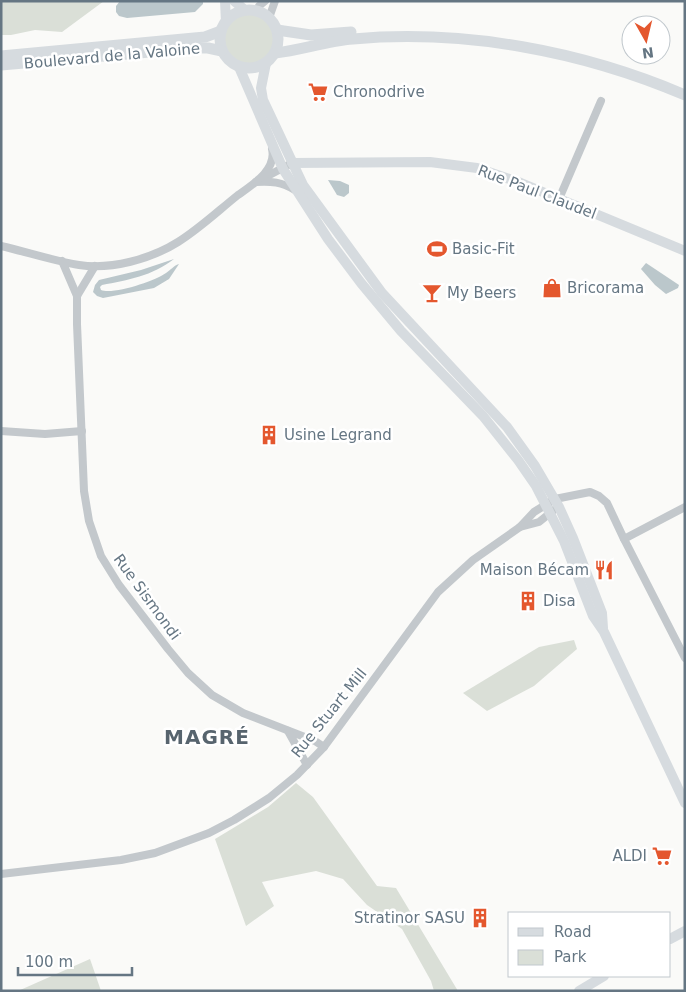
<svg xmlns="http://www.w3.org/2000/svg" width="686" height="992" viewBox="0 0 686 992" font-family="'DejaVu Sans',sans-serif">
	<rect width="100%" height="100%" fill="#fafaf8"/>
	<g fill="#dadfd7">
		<path d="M1,1H104L62,32L35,30L11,35H1Z"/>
		<circle cx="249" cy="39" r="25"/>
		<path d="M574,640L577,649L534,686L487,711L463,693L539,647Z"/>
		<path d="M296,783L313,797L377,886L396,888L458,991H434L431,981L402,929L367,905L343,879L316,871L262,882L274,906L246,926L215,839L268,807Z"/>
		<path d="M90,959L101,991H18Z"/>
	</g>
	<g fill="#bbc7cb">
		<path d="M120,1H203V4L195,12L127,18L119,16L116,12V6Z"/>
		<path d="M328,180L340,181L349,185V193L344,197L337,195Z"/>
		<path d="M174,259C152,276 128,280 102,285L100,287L101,290C113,295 155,281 166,273C171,270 173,266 179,264L169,279L154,288L103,298L97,296L93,292L95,285L99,280L141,270Z"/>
		<path d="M646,263L679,285L678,288L666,294L655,285L641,269Z"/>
	</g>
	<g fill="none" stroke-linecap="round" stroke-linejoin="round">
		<g stroke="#c3c8cc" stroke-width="8">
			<path d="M257,11L259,6L265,1"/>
			<path d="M269,18L275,1"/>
			<path d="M260,180L292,163"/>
			<path d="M256,182C271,181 282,182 295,190"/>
			<path d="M559,199L601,101"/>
			<path d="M1,246C27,252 54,261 79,265C111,270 151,259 178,242C199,229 218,211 238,195C252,185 277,170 272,149"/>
			<path d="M62,261L77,296"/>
			<path d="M95,266L77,296V324L84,491L89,521L101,556L119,585L168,649L188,673L212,695L243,713L315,741L324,747"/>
			<path d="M1,431L45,434L82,431"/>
			<path d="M685,507L624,539L685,658"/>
			<path d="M520,527L539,522L554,510"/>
			<path d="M288,731L307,765"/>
			<path d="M1,874L121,860L155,853L209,833L234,820L269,798L297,775L324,747L438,592L473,560L520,527L534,512L555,499L590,492L599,496L607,503L624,539"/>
		</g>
		<g stroke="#d6dbdf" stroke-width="10">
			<path d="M225,1L226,22"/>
			<path d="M234,1L245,10"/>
			<path d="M266,63L261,88L263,100L303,185L382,293L507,427L535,466L559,507L573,538L602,613L603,628"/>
			<path d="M239,67L283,169L328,239L361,283L401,331L483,416L518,460L536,486L564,541L593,616L604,632L685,803"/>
			<path d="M292,163L430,162L477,168L521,183L685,251"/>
			<path d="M670,939L685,931"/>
			<path d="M579,991L604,976"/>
		</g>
		<g stroke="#d6dbdf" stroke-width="11">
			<circle cx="249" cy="39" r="29"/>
			<path d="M277,30L311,35L351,32"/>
			<path d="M275,53C301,50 327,41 353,39C465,29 582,51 685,95"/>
			<path d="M1,56L205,37L221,31"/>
			<path d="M1,65L196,48H208L222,51"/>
		</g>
	</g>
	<defs>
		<symbol id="supermarket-bare" viewBox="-9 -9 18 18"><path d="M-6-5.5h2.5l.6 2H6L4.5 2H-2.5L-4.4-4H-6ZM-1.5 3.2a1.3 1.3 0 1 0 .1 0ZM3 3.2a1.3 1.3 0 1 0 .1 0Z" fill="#e4572e" stroke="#fff" stroke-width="2.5" paint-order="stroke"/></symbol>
		<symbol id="stadium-bare" viewBox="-9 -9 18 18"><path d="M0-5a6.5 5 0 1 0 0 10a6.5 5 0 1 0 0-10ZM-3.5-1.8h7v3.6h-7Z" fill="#e4572e" stroke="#fff" stroke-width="2.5" paint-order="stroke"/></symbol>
		<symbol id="shop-bare" viewBox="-9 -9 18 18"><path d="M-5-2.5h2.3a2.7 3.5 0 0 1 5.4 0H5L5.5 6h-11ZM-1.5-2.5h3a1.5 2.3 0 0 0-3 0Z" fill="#e4572e" stroke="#fff" stroke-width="2.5" paint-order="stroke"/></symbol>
		<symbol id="bar-bare" viewBox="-9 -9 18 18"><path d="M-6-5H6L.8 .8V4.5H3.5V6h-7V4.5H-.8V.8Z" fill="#e4572e" stroke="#fff" stroke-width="2.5" paint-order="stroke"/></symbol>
		<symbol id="building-bare" viewBox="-9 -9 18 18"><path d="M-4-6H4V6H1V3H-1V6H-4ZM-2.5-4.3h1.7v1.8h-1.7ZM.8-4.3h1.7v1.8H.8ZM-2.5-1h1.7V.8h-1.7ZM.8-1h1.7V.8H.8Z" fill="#e4572e" stroke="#fff" stroke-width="2.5" paint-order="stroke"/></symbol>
		<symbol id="restaurant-bare" viewBox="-9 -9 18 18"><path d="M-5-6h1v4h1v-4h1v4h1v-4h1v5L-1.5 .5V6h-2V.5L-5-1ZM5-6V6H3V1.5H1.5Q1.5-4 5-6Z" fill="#e4572e" stroke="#fff" stroke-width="2.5" paint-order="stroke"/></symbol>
	</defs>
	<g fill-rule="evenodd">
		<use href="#supermarket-bare" x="304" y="78" width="28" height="28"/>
		<use href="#stadium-bare" x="423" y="235" width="28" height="28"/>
		<use href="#shop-bare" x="538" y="274" width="28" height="28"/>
		<use href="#bar-bare" x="418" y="279" width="28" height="28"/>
		<use href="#building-bare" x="255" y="421" width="28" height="28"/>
		<use href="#restaurant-bare" x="590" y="556" width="28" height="28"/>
		<use href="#building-bare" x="514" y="587" width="28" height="28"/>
		<use href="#supermarket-bare" x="648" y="842" width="28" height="28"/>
		<use href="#building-bare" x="466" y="904" width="28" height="28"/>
	</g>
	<g text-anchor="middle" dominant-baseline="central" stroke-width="5" stroke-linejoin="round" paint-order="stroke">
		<g font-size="15" fill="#657683" stroke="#fff">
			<text transform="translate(112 56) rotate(-5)">Boulevard de la Valoine</text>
			<text transform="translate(537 192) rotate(21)">Rue Paul Claudel</text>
			<text transform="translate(147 597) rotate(54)">Rue Sismondi</text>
			<text transform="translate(329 713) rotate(-51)">Rue Stuart Mill</text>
		</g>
		<g font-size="15" fill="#657683" stroke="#fff" text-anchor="start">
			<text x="333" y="92">Chronodrive</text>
			<text x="452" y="249">Basic-Fit</text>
			<text x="567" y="288">Bricorama</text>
			<text x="447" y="293">My Beers</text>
			<text x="284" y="435">Usine Legrand</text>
			<text x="589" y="570" text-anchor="end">Maison Bécam</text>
			<text x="543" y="601">Disa</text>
			<text x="647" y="856" text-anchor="end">ALDI</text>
			<text x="465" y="918" text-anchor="end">Stratinor SASU</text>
		</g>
		<g font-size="20" font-weight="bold" letter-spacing="1" fill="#57646e" stroke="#fff">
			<text x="207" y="737">MAGRÉ</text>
		</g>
	</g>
	<rect width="686" height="992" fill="none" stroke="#657683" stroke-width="5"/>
	<rect x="508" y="912" width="162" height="65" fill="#ffffff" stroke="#c1c8cd"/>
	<rect x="518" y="928" width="25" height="8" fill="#d6dbdf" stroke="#c1c8cd"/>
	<text x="554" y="937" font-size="15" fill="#657683">Road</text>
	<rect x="518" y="950" width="25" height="15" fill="#dadfd7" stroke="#c1c8cd"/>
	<text x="554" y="962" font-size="15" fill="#657683">Park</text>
	<g transform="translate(646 40) rotate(172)"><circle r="24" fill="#ffffff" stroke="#c1c8cd"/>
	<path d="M0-4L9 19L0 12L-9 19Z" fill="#e4572e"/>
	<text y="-8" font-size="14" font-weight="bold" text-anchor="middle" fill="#657683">N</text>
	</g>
	<path d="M18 967v8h114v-8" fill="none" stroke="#657683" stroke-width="2.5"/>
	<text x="25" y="967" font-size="15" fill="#657683" stroke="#ffffff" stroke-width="4" paint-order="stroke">100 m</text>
</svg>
